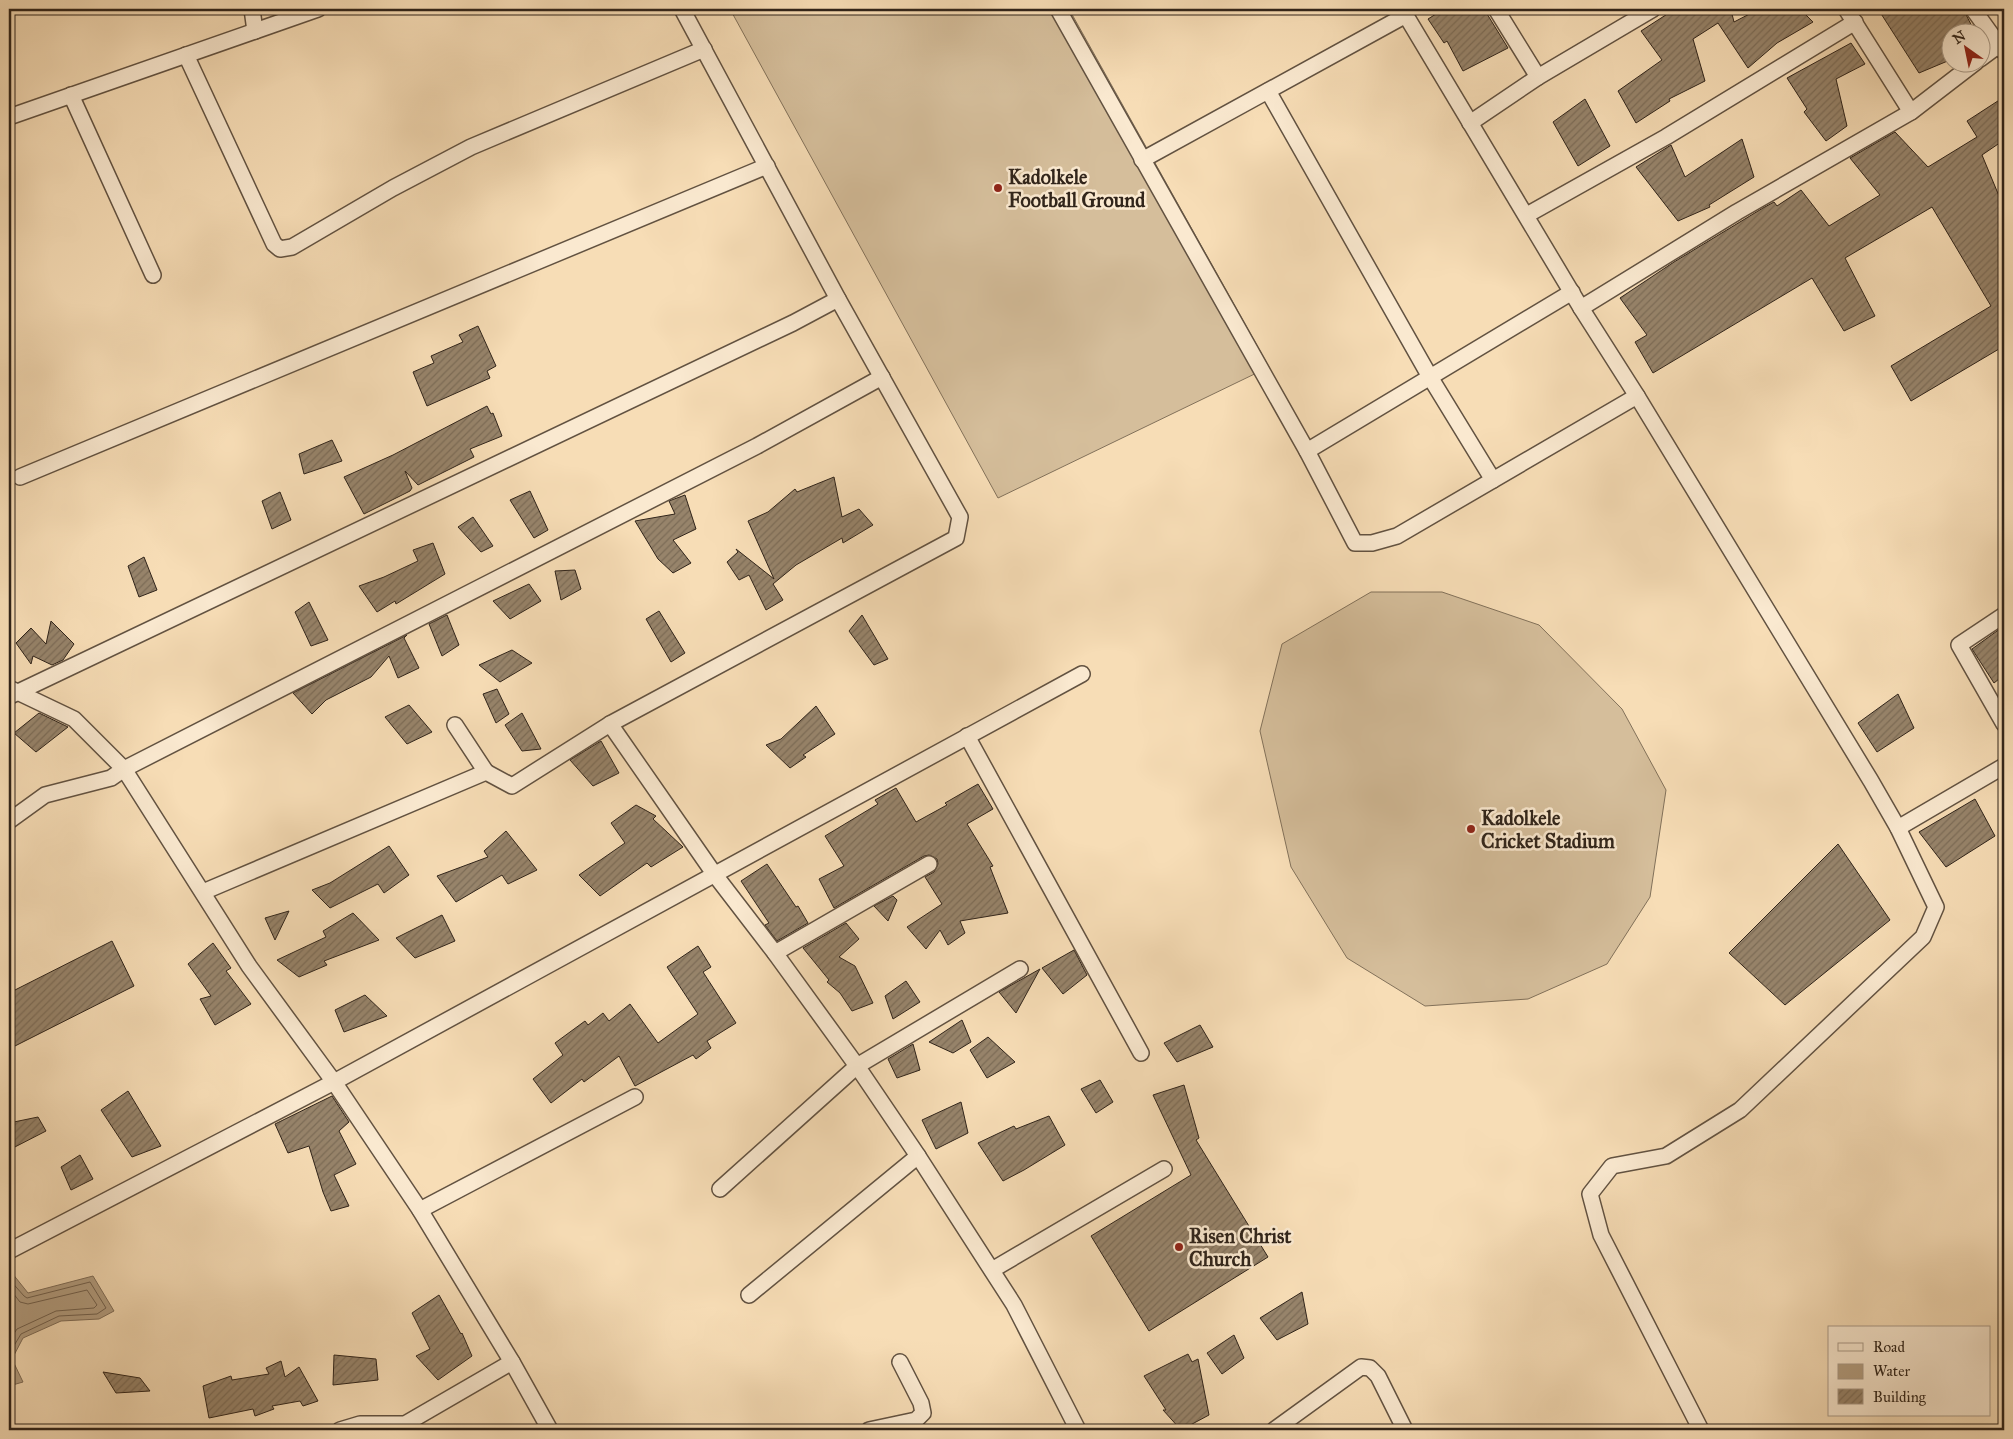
<svg xmlns="http://www.w3.org/2000/svg" width="2013" height="1439" viewBox="0 0 2013 1439" font-family="'IM FELL Great Primer',serif">
	<defs>
		<pattern id="building-hatch" width="6" height="6" patternUnits="userSpaceOnUse" patternTransform="scale(1.25)"><rect width="6" height="6" fill="#97846b"/><path d="M-1 1l2-2M0 6l6-6M5 7l2-2" fill="none" stroke="#7c6c57"/></pattern>
	</defs>
	<rect width="100%" height="100%" fill="#f7ddb6"/>
	<filter id="stains"><feTurbulence type="fractalNoise" baseFrequency=".004" numOctaves="4"/><feColorMatrix values="0 0 0 0 .2 0 0 0 0 .09 0 0 0 0 .02 0 0 0 .5 -.17"/></filter>
	<radialGradient id="worn" r=".72"><stop offset=".6" stop-color="#630" stop-opacity="0"/><stop offset="1" stop-color="#630" stop-opacity=".3"/></radialGradient>
	<g fill="#d5be9b" stroke="#82715a">
		<path d="M730,9H1069L1269,367L998,498Z"/>
		<path d="M1371,592H1442L1539,625L1622,709L1666,790L1650,897L1607,964L1528,999L1425,1006L1347,958L1291,867L1260,731L1282,644Z"/>
	</g>
	<path fill="#b39e81" stroke="#7f6d58" d="M12,1273L28,1293L93,1276L114,1311L99,1319L61,1321L23,1338L12,1359L23,1382L9,1386V1275Z"/>
	<g fill="none" stroke-linecap="round" stroke-linejoin="round">
		<g stroke="#72614e" stroke-width="1">
			<path d="M9,1279L24,1296L27,1298L90,1282L106,1308L97,1314L59,1316L21,1334L9,1354"/>
			<path d="M9,1288L20,1302L28,1304L87,1290L97,1305L94,1308L56,1311L17,1329L9,1341"/>
		</g>
	</g>
	<g fill="url(#building-hatch)" stroke="#30241a">
		<path d="M1444,9H1484L1508,48L1463,71L1447,41L1444,43L1428,19Z"/>
		<path d="M1675,9H1740L1732,14L1734,22L1759,9H1800L1813,22L1777,43L1748,68L1718,23L1693,39L1705,81L1669,99L1670,101L1636,123L1618,91L1662,60L1641,31Z"/>
		<path d="M1878,9H1963L1975,32H1950V60L1919,73Z"/>
		<path d="M1851,43L1865,64L1836,79L1847,126L1826,141L1804,112L1807,109L1787,78Z"/>
		<path d="M2004,97V140L1982,155L2004,208V346L1911,401L1891,366L1991,306L1932,207L1845,258L1875,316L1844,331L1812,278L1653,373L1635,342L1647,335L1620,298L1674,262L1763,208L1774,202L1777,206L1801,190L1829,226L1880,195L1850,158L1895,132L1928,167L1977,137L1967,121Z"/>
		<path d="M1585,99L1610,146L1578,166L1553,122Z"/>
		<path d="M1742,139L1754,177L1709,205L1710,207L1678,221L1636,167L1671,145L1685,177Z"/>
		<path d="M478,326L496,366L487,371L490,378L427,406L413,372L434,363L431,356L463,342L459,335Z"/>
		<path d="M487,406L491,414L493,413L502,436L470,449L474,457L418,485L405,471L412,488L410,491L364,514L344,477L393,455Z"/>
		<path d="M332,440L342,461L304,474L299,454Z"/>
		<path d="M834,477L842,517L859,509L873,525L843,543L842,538L796,565L773,584L783,600L766,610L749,575L739,580L727,562L738,552L736,549L774,579L748,521L768,512L795,489L797,492Z"/>
		<path d="M530,491L548,530L534,538L510,500Z"/>
		<path d="M280,492L291,520L272,529L262,501Z"/>
		<path d="M685,495L696,529L673,540L691,563L673,573L658,559L635,521L675,514L669,501Z"/>
		<path d="M473,517L493,546L481,552L458,527Z"/>
		<path d="M433,543L445,574L396,604L395,601L377,612L359,586L384,577L418,561L413,550Z"/>
		<path d="M144,557L157,590L139,597L128,566Z"/>
		<path d="M575,570L581,589L561,600L555,571Z"/>
		<path d="M529,584L541,601L510,619L493,601Z"/>
		<path d="M309,602L328,640L311,646L295,612Z"/>
		<path d="M659,611L685,653L671,662L646,619Z"/>
		<path d="M447,615L459,645L442,656L429,624Z"/>
		<path d="M862,615L888,659L874,665L849,631Z"/>
		<path d="M51,621L74,644L63,660L52,665L33,656L31,664L16,643L31,628L46,644Z"/>
		<path d="M2004,626V675L1994,683L1972,649Z"/>
		<path d="M407,635L404,638L419,668L398,678L389,656L371,677L326,700L312,714L293,693Z"/>
		<path d="M512,650L532,663L500,682L479,665Z"/>
		<path d="M497,689L509,714L496,723L483,694Z"/>
		<path d="M1898,694L1914,728L1877,752L1858,723Z"/>
		<path d="M409,705L432,732L407,744L385,717Z"/>
		<path d="M816,706L835,734L803,755L806,757L790,768L766,745L781,739Z"/>
		<path d="M39,713L68,727L36,752L14,733Z"/>
		<path d="M522,713L541,749L522,751L505,725Z"/>
		<path d="M601,741L619,773L593,786L570,760Z"/>
		<path d="M978,784L993,809L967,824L993,866L990,867L1008,913L960,921L965,933L948,945L940,930L926,949L907,927L942,904L925,877L934,872L938,864L937,859L929,855L924,856L834,908L819,879L844,866L825,836L878,804L875,800L896,788L916,822L947,805L945,803Z"/>
		<path d="M1975,799L1995,836L1946,867L1919,832Z"/>
		<path d="M636,805L656,816L653,819L683,847L651,867L647,863L600,896L579,875L625,843L611,823Z"/>
		<path d="M506,831L537,870L508,884L502,875L456,902L437,876L488,857L484,851Z"/>
		<path d="M1838,844L1890,920L1785,1005L1729,953Z"/>
		<path d="M389,846L409,875L384,893L378,884L330,908L312,890L330,883Z"/>
		<path d="M767,864L796,907L798,906L808,923L777,941L765,925L769,923L741,881Z"/>
		<path d="M893,896L897,900L888,921L874,906Z"/>
		<path d="M289,911L275,940L265,918Z"/>
		<path d="M353,913L379,940L324,961L327,965L299,977L277,960L326,937L323,931Z"/>
		<path d="M442,915L455,941L415,958L396,938Z"/>
		<path d="M846,923L859,939L839,957L855,966L873,1003L852,1011L840,993L827,982L829,980L803,948Z"/>
		<path d="M112,941L134,986L9,1049V993Z"/>
		<path d="M213,943L231,968L226,971L251,1004L215,1025L200,999L211,996L188,964Z"/>
		<path d="M698,946L711,967L703,972L736,1023L707,1041L711,1048L696,1059L693,1055L635,1086L619,1056L584,1082L582,1079L551,1103L533,1079L563,1055L555,1043L585,1021L588,1025L603,1013L609,1021L630,1004L658,1043L698,1014L667,967Z"/>
		<path d="M1074,950L1087,975L1063,994L1042,968Z"/>
		<path d="M1040,969L1016,1013L999,992Z"/>
		<path d="M906,981L920,1002L893,1019L885,996Z"/>
		<path d="M365,995L387,1016L344,1032L335,1010Z"/>
		<path d="M962,1020L971,1042L953,1053L929,1042Z"/>
		<path d="M1200,1025L1213,1047L1177,1062L1164,1043Z"/>
		<path d="M988,1037L1015,1062L987,1078L970,1050Z"/>
		<path d="M913,1044L920,1070L897,1078L888,1059Z"/>
		<path d="M1100,1080L1113,1102L1096,1113L1081,1089Z"/>
		<path d="M1184,1085L1199,1138L1196,1140L1268,1257L1149,1331L1091,1236L1191,1175L1153,1095Z"/>
		<path d="M128,1091L161,1146L132,1157L101,1110Z"/>
		<path d="M332,1096L349,1122L339,1131L356,1164L334,1175L349,1206L331,1211L323,1192L309,1146L288,1153L275,1124Z"/>
		<path d="M961,1102L968,1133L936,1149L922,1120Z"/>
		<path d="M1049,1116L1065,1145L1024,1170L1003,1181L978,1143L1014,1126L1016,1129Z"/>
		<path d="M38,1117L46,1131L9,1150V1123Z"/>
		<path d="M80,1155L93,1179L71,1190L61,1167Z"/>
		<path d="M1302,1292L1308,1324L1277,1340L1260,1318Z"/>
		<path d="M439,1295L461,1334L462,1333L472,1356L438,1380L416,1356L430,1349L412,1313Z"/>
		<path d="M1234,1335L1244,1358L1222,1374L1207,1353Z"/>
		<path d="M1188,1354L1192,1362L1198,1359L1209,1415L1181,1430L1163,1410H1166L1144,1376Z"/>
		<path d="M334,1355L376,1359L378,1380L333,1385Z"/>
		<path d="M281,1361L285,1377L299,1367L318,1401L303,1406L300,1401L272,1406L274,1409L255,1416L253,1409L209,1418L203,1386L231,1376L232,1380L269,1374L266,1368Z"/>
		<path d="M103,1372L140,1378L150,1391L116,1393Z"/>
	</g>
	<g fill="none" stroke-linecap="round" stroke-linejoin="round">
		<defs>
			<g id="street">
				<path d="M252,9L255,31"/>
				<path d="M1058,9L1307,451L1355,543H1372L1397,536L1637,396"/>
				<path d="M1402,9L1581,308L1637,396L1871,781L1898,828L1936,907L1923,937L1740,1110L1666,1156L1612,1166L1590,1194L1601,1235L1701,1430"/>
				<path d="M1496,9L1538,77"/>
				<path d="M1846,9L1911,112"/>
				<path d="M1973,9L2004,52"/>
				<path d="M186,55L274,244L280,249L292,247L393,188L471,147L704,49"/>
				<path d="M1980,59L1999,45"/>
				<path d="M1268,91L1430,377L1493,480"/>
				<path d="M71,95L153,275"/>
				<path d="M9,117L318,9"/>
				<path d="M1470,123L1538,77L1653,9"/>
				<path d="M1142,160L1406,15"/>
				<path d="M1527,215L1666,137L1855,22"/>
				<path d="M1581,308L1737,212L1911,112L1976,62"/>
				<path d="M1307,451L1572,292"/>
				<path d="M20,477L767,166"/>
				<path d="M2004,615L1959,645L2004,724"/>
				<path d="M9,688L74,719L124,769L249,966L334,1082L420,1210L512,1362L550,1430"/>
				<path d="M12,695L793,323L838,299"/>
				<path d="M610,724L715,875L775,953L857,1066L918,1156L1014,1305L1078,1430"/>
				<path d="M455,725L486,772"/>
				<path d="M967,736L1141,1053"/>
				<path d="M9,821L45,795L111,778L124,769L757,446L882,377"/>
				<path d="M1898,828L2004,766"/>
				<path d="M203,892L486,772L512,786L610,724L956,538L960,517L838,299L682,9"/>
				<path d="M775,953L929,864"/>
				<path d="M720,1189L857,1066L1020,969"/>
				<path d="M420,1210L635,1097"/>
				<path d="M9,1251L334,1082L1082,674"/>
				<path d="M992,1270L1164,1169"/>
				<path d="M749,1295L918,1156"/>
				<path d="M340,1430L360,1424H405L512,1362"/>
				<path d="M869,1430L916,1420L923,1413L921,1403L900,1362"/>
				<path d="M1274,1430L1361,1367L1370,1368L1378,1376L1405,1430"/>
			</g>
		</defs>
		<use href="#street" stroke="#625241" stroke-width="18"/>
		<use href="#street" stroke="#fae9d0" stroke-width="15"/>
	</g>
	<g fill="#8f2418" stroke="#fae9d0" stroke-width="2">
		<circle cx="998" cy="188" r="5"/>
		<circle cx="1471" cy="829" r="5"/>
		<circle cx="1179" cy="1247" r="5"/>
	</g>
	<g text-anchor="middle" dominant-baseline="central" stroke-width="5" stroke-linejoin="round" paint-order="stroke">
		<g font-size="20" font-weight="bold" fill="#30241a" stroke="#fae9d0" text-anchor="start">
			<text x="1008" y="177">Kadolkele<tspan x="1008" dy="23">Football Ground</tspan></text>
			<text x="1481" y="818">Kadolkele<tspan x="1481" dy="23">Cricket Stadium</tspan></text>
			<text x="1189" y="1236">Risen Christ<tspan x="1189" dy="23">Church</tspan></text>
		</g>
	</g>
	<rect width="2013" height="1439" fill="none" stroke="#f7ddb6" stroke-width="30"/>
	<rect x="10" y="10" width="1993" height="1419" fill="none" stroke="#30241a" stroke-width="2.5"/>
	<rect x="15" y="15" width="1983" height="1409" fill="none" stroke="#30241a"/>
	<rect x="1828" y="1326" width="162" height="90" fill="#fae9d0" stroke="#a99a87"/>
	<rect x="1838" y="1343" width="25" height="8" fill="#fae9d0" stroke="#a99a87"/>
	<text x="1873" y="1352" font-size="15" fill="#30241a">Road</text>
	<rect x="1838" y="1364" width="25" height="15" fill="#b39e81" stroke="#a99a87"/>
	<text x="1873" y="1376" font-size="15" fill="#30241a">Water</text>
	<rect x="1838" y="1389" width="25" height="15" fill="url(#building-hatch)" stroke="#a99a87"/>
	<text x="1873" y="1402" font-size="15" fill="#30241a">Building</text>
	<g transform="translate(1966 48) rotate(327)"><circle r="24" fill="#fae9d0" stroke="#a99a87"/>
	<path d="M0-4L9 19L0 12L-9 19Z" fill="#8f2418"/>
	<text y="-8" font-size="14" font-weight="bold" text-anchor="middle" fill="#30241a">N</text>
	</g>
	<rect width="100%" height="100%" filter="url(#stains)"/>
	<rect width="100%" height="100%" fill="url(#worn)"/>
</svg>
